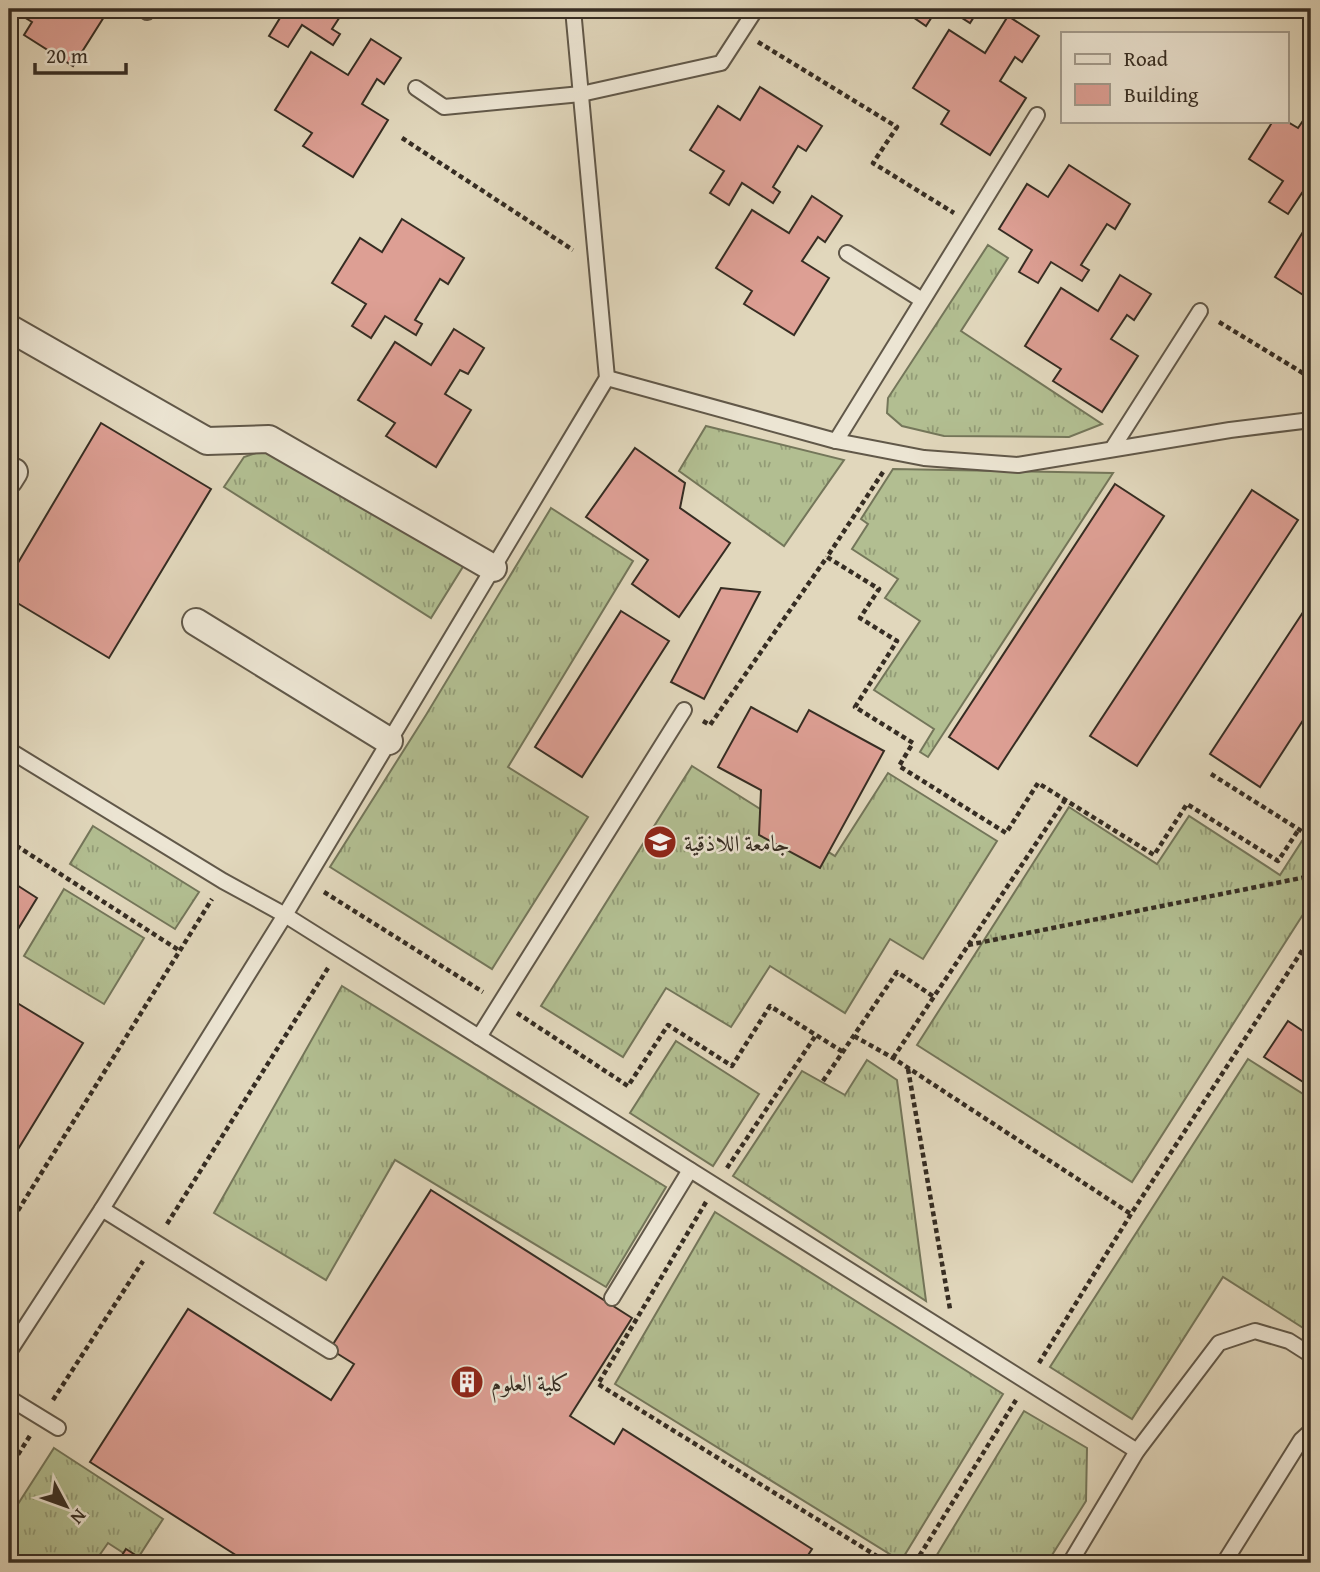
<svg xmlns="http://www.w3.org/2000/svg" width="1320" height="1572" viewBox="0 0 1320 1572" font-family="'Gentium Book Plus',Amiri,serif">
	<defs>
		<pattern id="grass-tufts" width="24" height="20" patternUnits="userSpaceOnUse" patternTransform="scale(1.75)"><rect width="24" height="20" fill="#b2be91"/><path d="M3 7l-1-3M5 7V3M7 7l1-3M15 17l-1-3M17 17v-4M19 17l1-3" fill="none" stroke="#929b76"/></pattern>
	</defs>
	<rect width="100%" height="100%" fill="#e1d7bc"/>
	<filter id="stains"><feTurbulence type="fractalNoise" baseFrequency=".00286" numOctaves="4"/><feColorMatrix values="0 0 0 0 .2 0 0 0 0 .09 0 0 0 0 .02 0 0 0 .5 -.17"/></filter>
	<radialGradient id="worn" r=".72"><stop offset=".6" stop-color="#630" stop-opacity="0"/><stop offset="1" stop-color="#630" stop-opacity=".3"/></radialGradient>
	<g fill="url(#grass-tufts)" stroke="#74765a" stroke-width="2">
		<path d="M988,245L1008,258L961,331L1102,424L1069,437L944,436L902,426L887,413L888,398Z"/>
		<path d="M706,426L844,460L784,546L679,471Z"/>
		<path d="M268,449L464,565L431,618L224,487L244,457Z"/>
		<path d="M893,469L1113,473L928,757L920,752L934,729L874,690L920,621L885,598L898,579L852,549L868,524L861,519Z"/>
		<path d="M551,508L633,561L508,767L588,817L492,969L330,867L426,715Z"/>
		<path d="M692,766L835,856L888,773L997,841L923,959L890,939L845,1013L770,966L731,1027L666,988L623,1057L541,1006Z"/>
		<path d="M1069,807L1157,864L1189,816L1280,875L1302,841L1311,847V902L1132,1182L917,1045Z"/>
		<path d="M93,826L199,892L175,929L70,864Z"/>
		<path d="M64,889L144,938L104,1004L24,956Z"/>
		<path d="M342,986L666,1187L606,1287L395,1160L326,1280L214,1213Z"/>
		<path d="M676,1041L759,1094L713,1166L630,1113Z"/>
		<path d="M1248,1059L1311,1099V1333L1223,1277L1132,1419L1050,1367Z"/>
		<path d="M867,1060L897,1080L926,1301L733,1176L802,1071L845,1095Z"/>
		<path d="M715,1212L1003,1394L901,1561L615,1384Z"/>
		<path d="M1024,1411L1087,1448L1086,1501L1047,1563H932Z"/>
		<path d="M54,1448L163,1519L136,1561L108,1543L94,1563H9V1518Z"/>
	</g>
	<g fill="#dd9f94" stroke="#362d23" stroke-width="2">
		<path d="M11,9H109L73,66L24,35L32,22Z"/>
		<path d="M276,9H345L332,29L340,34L333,45L302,25L288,47L269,36L283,13Z"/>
		<path d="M910,9H937L926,26L907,13Z"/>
		<path d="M948,9H972L977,12L970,23Z"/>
		<path d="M1008,16L1039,36L1022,62L1015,57L1000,81L1026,98L990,155L941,124L949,111L913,88L949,30L985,53Z"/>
		<path d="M371,39L401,58L384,84L377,79L362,104L388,120L353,177L303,146L312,133L275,110L311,52L348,75Z"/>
		<path d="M760,87L822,126L806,151L798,146L773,187L780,192L773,203L742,183L729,205L710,193L724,171L690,150L718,106L740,120Z"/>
		<path d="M1311,109V199L1302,193L1288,214L1269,202L1283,181L1249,159L1273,121H1286L1298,128Z"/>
		<path d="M1069,165L1130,204L1115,229L1107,224L1081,265L1089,270L1082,281L1051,262L1038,283L1019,272L1032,250L999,229L1027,184L1048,197Z"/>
		<path d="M812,196L842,216L825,242L818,237L802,261L829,278L794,335L744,304L752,291L716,268L752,210L789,233Z"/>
		<path d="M402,219L464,258L448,284L440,279L415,320L422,324L416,335L385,316L371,338L352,326L366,304L332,283L360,238L382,252Z"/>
		<path d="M1311,219V300L1275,277Z"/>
		<path d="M1120,275L1151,294L1134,320L1127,315L1111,339L1138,356L1102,412L1053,381L1061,369L1025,346L1061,288L1098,311Z"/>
		<path d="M454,329L484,348L468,374L460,370L445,394L471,410L436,467L386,436L395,423L358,400L395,342L431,365Z"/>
		<path d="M101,423L211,489L109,658L9,598V578Z"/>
		<path d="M635,448L685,483L680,508L730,543L679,617L632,584L648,560L586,517Z"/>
		<path d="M1115,484L1164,516L998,769L949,737Z"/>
		<path d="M1252,490L1298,520L1137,766L1090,736Z"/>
		<path d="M721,588L760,592L704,699L671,682Z"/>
		<path d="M1311,600V708L1260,787L1210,754Z"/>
		<path d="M621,611L669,641L582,777L535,747Z"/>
		<path d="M751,707L797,732L809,710L884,751L820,868L759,835L761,790L718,767Z"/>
		<path d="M9,880L37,898L9,944Z"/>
		<path d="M9,998L83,1043L9,1164Z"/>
		<path d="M1288,1021L1306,1033L1311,1025V1087L1264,1057Z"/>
		<path d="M431,1190L632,1318L570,1416L614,1444L623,1429L812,1549L803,1563H240L242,1559L90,1462L188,1309L331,1400L354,1364L330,1349Z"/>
		<path d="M126,1549L148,1563H117Z"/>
	</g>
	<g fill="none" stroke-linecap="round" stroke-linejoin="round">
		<defs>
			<g id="lane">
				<path d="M147,12L149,9"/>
				<path d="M416,88L444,107L581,94L721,63L756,9"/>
				<path d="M847,253L922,300"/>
				<path d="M607,378L836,441L924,458L1018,465L1230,430L1311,420"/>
				<path d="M836,441L1037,115"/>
				<path d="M1112,449L1200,311"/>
				<path d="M9,750L223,881L285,915L1137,1451"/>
				<path d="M479,1037L684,710"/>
				<path d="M102,1209L330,1351"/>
				<path d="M612,1298L690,1170"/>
				<path d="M9,1352L102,1209L285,915L607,378L573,9"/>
				<path d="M9,1398L58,1428"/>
				<path d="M1070,1563L1137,1451L1219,1343L1255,1331L1289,1341L1311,1355"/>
				<path d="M1224,1563L1301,1440L1311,1431"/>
			</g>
			<g id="street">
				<path d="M9,328L207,441L269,439L493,568"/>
				<path d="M9,480L14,472"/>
				<path d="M196,622L389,741"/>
			</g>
		</defs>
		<use href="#lane" stroke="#615849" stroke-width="18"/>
		<use href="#street" stroke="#615849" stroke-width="30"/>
		<g stroke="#362d23" stroke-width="4.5" stroke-dasharray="5 3.5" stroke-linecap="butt">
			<path d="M758,42L897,127L873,163L954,213"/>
			<path d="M402,138L573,250"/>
			<path d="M1219,322L1311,378"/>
			<path d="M883,472L827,557L879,589L860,618L897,641L855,707L913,743L899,766L1006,833L1038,783L1154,855L1187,804L1278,861L1299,829"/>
			<path d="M703,721L710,725L827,557"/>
			<path d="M1211,774L1311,837"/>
			<path d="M9,841L180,951"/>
			<path d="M324,892L483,992"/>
			<path d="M968,945L1311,876"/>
			<path d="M517,1013L628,1086L668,1025L732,1066L770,1006L843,1052"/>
			<path d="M854,1036L893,1058L1131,1214"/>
			<path d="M893,1058L1065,800"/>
			<path d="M908,1069L950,1309"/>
			<path d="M823,1081L897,972L934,997"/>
			<path d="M727,1168L816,1035"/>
			<path d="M706,1202L598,1384L888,1563"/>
			<path d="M167,1224L328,968"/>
			<path d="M9,1225L212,899"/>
			<path d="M1039,1363L1131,1214L1311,937"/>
			<path d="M53,1400L143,1261"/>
			<path d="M9,1469L31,1434"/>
			<path d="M915,1563L1016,1400"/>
		</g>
		<use href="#lane" stroke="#ece5d3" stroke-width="14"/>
		<use href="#street" stroke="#ece5d3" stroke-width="26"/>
	</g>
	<defs>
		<symbol id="university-disc" viewBox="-11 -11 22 22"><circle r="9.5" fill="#8f2418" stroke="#ece5d3"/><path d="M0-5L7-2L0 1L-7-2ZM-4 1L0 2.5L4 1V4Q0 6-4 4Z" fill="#fff"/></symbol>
		<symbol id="building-disc" viewBox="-11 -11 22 22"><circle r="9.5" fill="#8f2418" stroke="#ece5d3"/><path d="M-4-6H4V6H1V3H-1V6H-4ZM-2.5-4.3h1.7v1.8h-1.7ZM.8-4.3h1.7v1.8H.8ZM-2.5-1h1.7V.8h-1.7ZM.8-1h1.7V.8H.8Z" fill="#fff"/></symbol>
	</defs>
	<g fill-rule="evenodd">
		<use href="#university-disc" x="641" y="823" width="38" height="38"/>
		<use href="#building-disc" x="448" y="1363" width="38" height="38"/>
	</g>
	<g text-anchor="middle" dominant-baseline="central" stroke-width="5" stroke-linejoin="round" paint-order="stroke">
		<g font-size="23" fill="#362d23" stroke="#ece5d3" text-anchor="start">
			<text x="684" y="842">جامعة اللاذقية</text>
			<text x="491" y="1382">كلية العلوم</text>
		</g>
	</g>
	<rect width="1320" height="1572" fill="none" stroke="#e1d7bc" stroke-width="35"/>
	<rect x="10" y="10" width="1299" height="1551" fill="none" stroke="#362d23" stroke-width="3.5"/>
	<rect x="18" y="18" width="1285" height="1537" fill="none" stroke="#362d23" stroke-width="2"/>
	<rect x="1061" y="32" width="228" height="91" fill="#ece5d3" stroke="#a39b8d" stroke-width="2"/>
	<rect x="1075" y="54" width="35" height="10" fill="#ece5d3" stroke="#a39b8d" stroke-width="2"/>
	<text x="1124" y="66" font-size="21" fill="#362d23">Road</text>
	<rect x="1075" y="84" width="35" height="21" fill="#dd9f94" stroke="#a39b8d" stroke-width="2"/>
	<text x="1124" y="102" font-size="21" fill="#362d23">Building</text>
	<g transform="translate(66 1506) rotate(131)" stroke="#ece5d3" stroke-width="5" paint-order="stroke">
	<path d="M0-5L12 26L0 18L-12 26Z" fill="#362d23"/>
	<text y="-10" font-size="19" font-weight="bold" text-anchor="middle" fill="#362d23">N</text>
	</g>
	<path d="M35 63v10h91v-10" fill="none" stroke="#362d23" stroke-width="3.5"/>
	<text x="46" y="63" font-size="21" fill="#362d23" stroke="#ece5d3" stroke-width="5" paint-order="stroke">20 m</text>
	<rect width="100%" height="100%" filter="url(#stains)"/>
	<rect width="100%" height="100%" fill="url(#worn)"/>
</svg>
